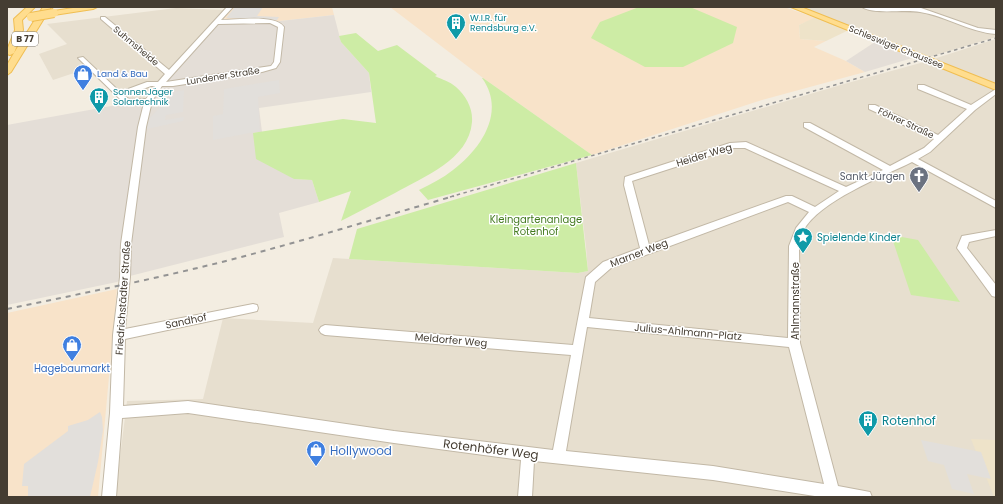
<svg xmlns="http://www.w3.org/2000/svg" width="1003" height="504" viewBox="0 0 1003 504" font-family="Poppins,sans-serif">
	<rect width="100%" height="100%" fill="#f3ede1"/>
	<g fill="#e7dfcf">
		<path d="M800,7H996V37L929,57Z"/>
		<path d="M176,8L225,10L157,82L140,103L122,104L116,95L86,69L53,80L39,54L67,44L47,24Z"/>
		<path d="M996,39V497H115L127,401L203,399L223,318L313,323L333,258L578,273L588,271L586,247L576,163L844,84L924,62Z"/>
	</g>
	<g fill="#f8e3c9">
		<path d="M233,7H332L334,15L280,21L222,19Z"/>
		<path d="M390,7H784L816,18L799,25L800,39L826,41L814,47L846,61L865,72L762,100L592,155L483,78Z"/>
		<path d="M117,289L98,497H7V313Z"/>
	</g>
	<g fill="#e4ded7">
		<path d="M334,15L341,42L369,73L371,92L259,108L262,132L253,133L294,179L312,180L319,202L279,213L284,237L126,277L117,282L7,305V125L122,104L140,103L151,101L167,79L222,19L280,21Z"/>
		<path d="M878,40L919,56L865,72L846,61Z"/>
	</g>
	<g fill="#eee3c9">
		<path d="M818,16L851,29L826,41L800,39L799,25Z"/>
		<path d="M971,439L996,440V497H994Z"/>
	</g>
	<g fill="#cdeca5">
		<path d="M639,7H690L737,27L733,43L683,67H645L591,38L600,22Z"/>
		<path d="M356,33L378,51L397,45L437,75L435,76C443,80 449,81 456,87C466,96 473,108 472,122C469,160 423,177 395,193C377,202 359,212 341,221L351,191L319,202L312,180L294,179L256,159L253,133L343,119L376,123L369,73L341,42L339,36Z"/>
		<path d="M482,78H483L592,155L428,200L419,190C431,184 443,178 453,170C482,148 506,111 482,78Z"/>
		<path d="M576,163L588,271L578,273L349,259L357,229Z"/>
		<path d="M891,235L918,240L960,302L911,295Z"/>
	</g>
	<g fill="#e2dfdb">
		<path d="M235,7H263L257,16L279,17L277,20L226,18Z"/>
		<path d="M279,80L280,93L258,97L260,131L213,140V116L223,114L224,89Z"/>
		<path d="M184,90L183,112L166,115L165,120L184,117L183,121L147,129L149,119L173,92Z"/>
		<path d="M100,412L102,417L103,430L98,462L90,497H28V486H22L24,464L68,431V426L88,420Z"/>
		<path d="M921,440L981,452L991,479L967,474L974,494L952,489L944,465L928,461Z"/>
	</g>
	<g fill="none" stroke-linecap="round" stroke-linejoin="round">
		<defs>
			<g id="minor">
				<path d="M227,7H233L221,20C237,20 275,14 284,27L280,62L276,68L262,72L173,86H162L152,101L146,127L131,244L130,277L125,329L253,304L257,305L258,308L257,311L253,312L125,339L123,406L188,401L394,431L553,450L571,355L325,335L321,333L319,330L321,327L325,325L573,345L586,277L603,262L640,248L624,185L625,177L730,143L746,142L846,187L883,170L804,127V123H810L890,166L924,148L934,139L869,109V105H875L938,135L967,109L918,89V85H924L971,105L996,89V94L975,110L930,152L918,159L996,201V208L912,162C882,177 819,201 803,231C801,235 800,241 799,246L800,343L838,486L870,492L872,497H821L713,480L534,461L532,497H518L521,460L394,443L188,413L122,418L116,497H102L110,413L113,335L120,277L121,244L138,127L144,103H124L78,58L83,57L120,92L147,82H158L165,74L101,19V17H105L169,70ZM270,23L278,27L274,62L271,66L166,82L218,24ZM151,86H155L146,99H129L124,96ZM734,148H745L839,191L815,207L792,196H786L649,245L632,181ZM788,202L809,212L796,228L789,246L788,338L589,318L595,282L611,268ZM587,327L789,347L824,484L713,466L566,451Z"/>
				<path d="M862,7L921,8L978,28L996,30V34C969,32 946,16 920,12C904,9 874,15 862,7Z"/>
				<path d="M996,230V236L969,242L967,248L996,285V297L992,296L957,248L962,236Z"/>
			</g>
			<g id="major">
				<path d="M27,7H35L22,20L23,30L14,53L43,7H51L11,72L7,75V65L14,53L10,55L7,54V50L15,30L14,19Z"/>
				<path d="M79,7H97L93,9L54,15L50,13L54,11Z"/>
				<path d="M791,7H801L996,84V90Z"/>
			</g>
		</defs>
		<use href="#minor" stroke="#c2b8a6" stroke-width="2"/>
		<use href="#major" stroke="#f0be52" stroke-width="2"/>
		<use href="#minor" fill="#fff" fill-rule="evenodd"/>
		<use href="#major" fill="#ffdd8e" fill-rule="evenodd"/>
		<path stroke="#939393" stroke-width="1.5" stroke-dasharray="3.5 3.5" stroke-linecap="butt" d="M450,197L996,38"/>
		<path stroke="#939393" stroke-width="2" stroke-dasharray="5 5" stroke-linecap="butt" d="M7,309C80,294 154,279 226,261C303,241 378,218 454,196"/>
		<defs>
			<path id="major-bridge" d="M31,17L54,13"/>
		</defs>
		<use href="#major-bridge" stroke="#f0be52" stroke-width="10" stroke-linecap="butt"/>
		<use href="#major-bridge" stroke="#ffdd8e" stroke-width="8"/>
	</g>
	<defs>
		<symbol id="building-pin" viewBox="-11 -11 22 30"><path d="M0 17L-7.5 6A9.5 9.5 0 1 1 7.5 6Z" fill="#0f9aa8" stroke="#fff"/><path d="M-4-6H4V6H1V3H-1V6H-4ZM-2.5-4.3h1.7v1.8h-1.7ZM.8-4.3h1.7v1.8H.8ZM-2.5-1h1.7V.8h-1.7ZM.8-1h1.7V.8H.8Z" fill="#fff"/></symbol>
		<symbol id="shop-pin" viewBox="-11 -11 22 30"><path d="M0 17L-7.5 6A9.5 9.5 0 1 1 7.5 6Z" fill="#3f7fe0" stroke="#fff"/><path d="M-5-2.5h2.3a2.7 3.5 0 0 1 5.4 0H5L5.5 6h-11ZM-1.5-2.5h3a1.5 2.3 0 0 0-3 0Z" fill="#fff"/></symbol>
		<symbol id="church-pin" viewBox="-11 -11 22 30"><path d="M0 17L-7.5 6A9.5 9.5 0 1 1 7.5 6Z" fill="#6b7280" stroke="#fff"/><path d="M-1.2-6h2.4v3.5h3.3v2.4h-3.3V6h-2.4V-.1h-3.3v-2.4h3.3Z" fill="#fff"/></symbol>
		<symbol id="sight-pin" viewBox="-11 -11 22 30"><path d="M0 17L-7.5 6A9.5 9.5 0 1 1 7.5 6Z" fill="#0f9aa8" stroke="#fff"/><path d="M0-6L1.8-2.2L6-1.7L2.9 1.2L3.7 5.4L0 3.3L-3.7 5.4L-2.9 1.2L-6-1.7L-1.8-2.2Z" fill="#fff"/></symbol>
	</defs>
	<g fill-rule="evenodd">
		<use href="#building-pin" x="445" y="12" width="22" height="30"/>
		<use href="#shop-pin" x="72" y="63" width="22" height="30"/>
		<use href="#building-pin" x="88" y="86" width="22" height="30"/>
		<use href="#church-pin" x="908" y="165" width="22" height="30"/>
		<use href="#sight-pin" x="792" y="226" width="22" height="30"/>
		<use href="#shop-pin" x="61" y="334" width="22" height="30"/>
		<use href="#building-pin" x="857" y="409" width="22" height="30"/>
		<use href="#shop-pin" x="305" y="439" width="22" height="30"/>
	</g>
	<g text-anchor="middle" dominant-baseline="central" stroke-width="3" stroke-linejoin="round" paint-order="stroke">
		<g font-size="9" fill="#0d838f" stroke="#fff" text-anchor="start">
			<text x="470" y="18">W.I.R. für<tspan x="470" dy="10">Rendsburg e.V.</tspan></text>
			<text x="113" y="92">SonnenJäger<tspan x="113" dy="10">Solartechnik</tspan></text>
		</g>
		<rect fill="#fff" stroke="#7d7770" stroke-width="1" x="12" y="32" width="26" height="14" rx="3"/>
		<g font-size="9" font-weight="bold" fill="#453d32">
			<text x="25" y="39">B 77</text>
		</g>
		<g font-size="9" fill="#453d32" stroke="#fff">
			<text transform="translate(136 46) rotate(40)">Suhmsheide</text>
			<text transform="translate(896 47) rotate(22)">Schleswiger Chaussee</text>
			<text transform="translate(223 76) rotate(-9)">Lundener Straße</text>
			<text transform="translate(906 123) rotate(25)">Föhrer Straße</text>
		</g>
		<g font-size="9" fill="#366cbe" stroke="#fff" text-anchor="start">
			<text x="97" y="74">Land &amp; Bau</text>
		</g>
		<g font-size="10" fill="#453d32" stroke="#fff">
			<text transform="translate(704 155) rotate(-17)">Heider Weg</text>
			<text transform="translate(639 253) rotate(-21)">Marner Weg</text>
			<text transform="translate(123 298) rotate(-86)">Friedrichstädter Straße</text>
			<text transform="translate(795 301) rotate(-90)">Ahlmannstraße</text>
			<text transform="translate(186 321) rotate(-12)">Sandhof</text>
			<text transform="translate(688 332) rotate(5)">Julius-Ahlmann-Platz</text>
			<text transform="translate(451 340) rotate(5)">Meldorfer Weg</text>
		</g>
		<g font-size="10" fill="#5b616d" stroke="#fff" text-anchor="end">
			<text x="905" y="176">Sankt Jürgen</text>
		</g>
		<g font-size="10" fill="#447b20" stroke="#fff">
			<text x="536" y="219">Kleingartenanlage<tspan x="536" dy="12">Rotenhof</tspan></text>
		</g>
		<g font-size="10" fill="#0d838f" stroke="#fff" text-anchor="start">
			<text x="817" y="237">Spielende Kinder</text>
		</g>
		<g font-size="10" fill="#366cbe" stroke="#fff">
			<text x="72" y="368">Hagebaumarkt</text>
		</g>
		<g font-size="12" fill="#0d838f" stroke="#fff" text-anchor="start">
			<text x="882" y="420">Rotenhof</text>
		</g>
		<g font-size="12" fill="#453d32" stroke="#fff">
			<text transform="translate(491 449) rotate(7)">Rotenhöfer Weg</text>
		</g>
		<g font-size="12" fill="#366cbe" stroke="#fff" text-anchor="start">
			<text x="330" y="450">Hollywood</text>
		</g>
	</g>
	<rect width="1003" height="504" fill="none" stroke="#453d32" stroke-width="16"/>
</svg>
